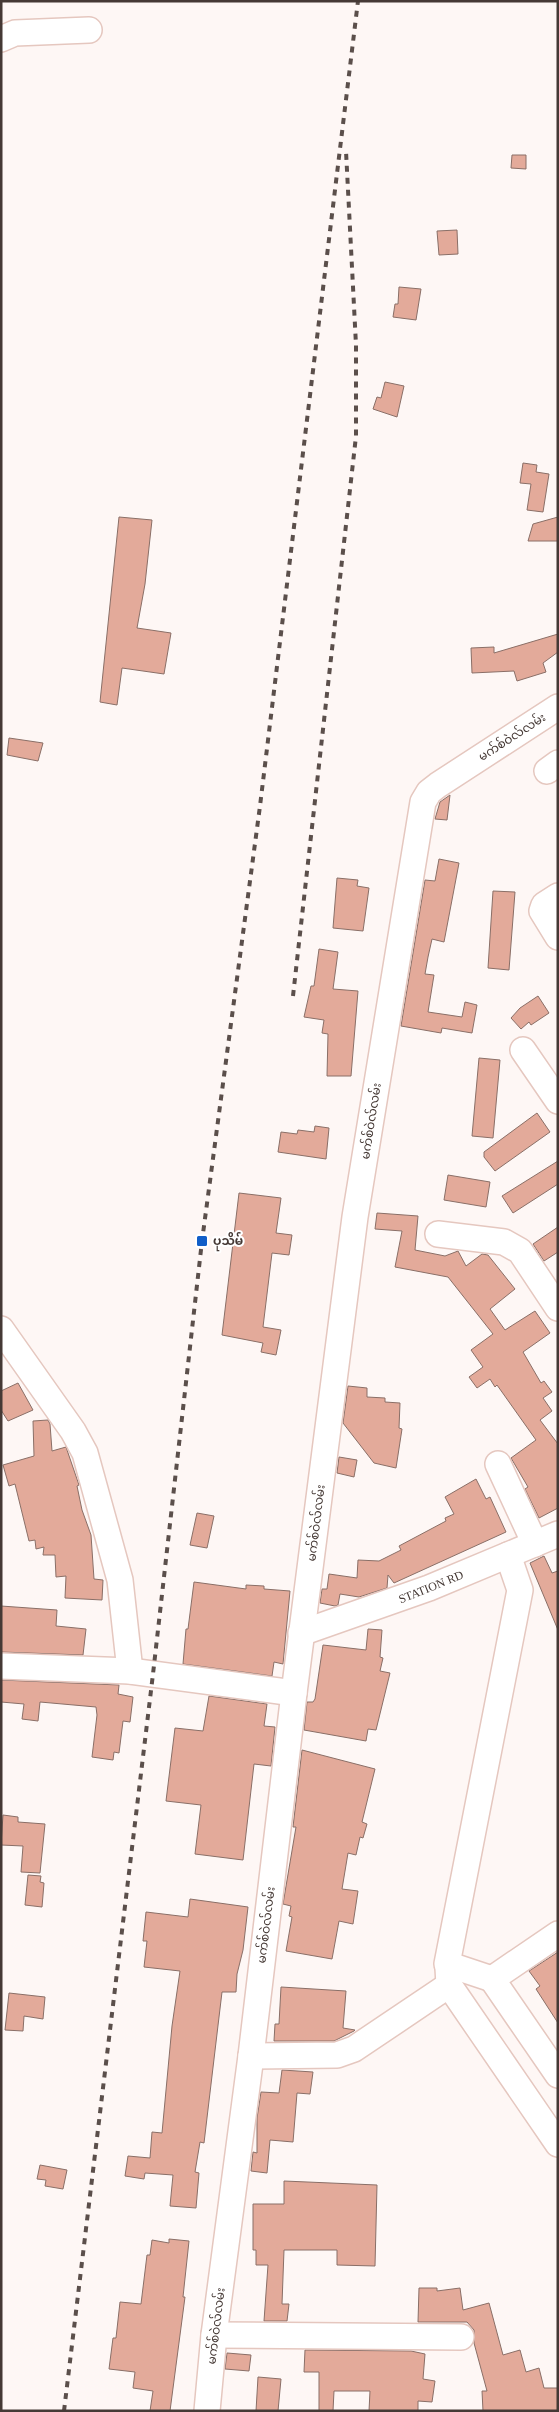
<svg xmlns="http://www.w3.org/2000/svg" width="559" height="2412" viewBox="0 0 559 2412" font-family="'Times New Roman','Noto Sans Myanmar',serif">
	<rect width="100%" height="100%" fill="#fef7f5"/>
	<g fill="#e3aa9a" stroke="#8a6f67">
		<path d="M512,155H526V169L511,168Z"/>
		<path d="M457,230L458,254L439,255L437,231Z"/>
		<path d="M399,287L421,289L416,320L393,317L395,304H398Z"/>
		<path d="M385,382L404,386L397,417L373,409L377,397L381,398Z"/>
		<path d="M523,463L537,465L536,472L549,474L543,512L527,510L531,484L520,483Z"/>
		<path d="M119,517L152,520L145,584L137,628L171,633L164,674L122,668L117,705L100,702Z"/>
		<path d="M558,517V541H528L533,524Z"/>
		<path d="M558,634V652L543,663L546,672L517,681L514,671L472,673L471,648L494,647V653Z"/>
		<path d="M9,738L43,743L38,761L7,755Z"/>
		<path d="M450,795L447,820L435,819L440,802Z"/>
		<path d="M439,859L459,863L444,942L432,939L428,957L425,974L434,975L428,1012L462,1017L465,1002L477,1005L472,1033L442,1028L441,1033L401,1026L425,880L435,881Z"/>
		<path d="M337,878L358,880L357,886L369,888L363,931L333,928Z"/>
		<path d="M493,891L515,892L509,970L488,968Z"/>
		<path d="M319,949L338,952L333,989L358,991L351,1076H327L328,1034L322,1033L324,1020L304,1017L311,986H314Z"/>
		<path d="M538,996L549,1013L531,1025L529,1022L521,1029L511,1018L520,1008Z"/>
		<path d="M479,1058L500,1060L493,1138L472,1136Z"/>
		<path d="M537,1113L550,1132L495,1171L484,1157V1152Z"/>
		<path d="M315,1126L329,1128L326,1159L278,1152L281,1132L297,1134L298,1130L314,1132Z"/>
		<path d="M558,1161V1184L513,1213L502,1196Z"/>
		<path d="M448,1175L490,1182L486,1207L444,1200Z"/>
		<path d="M239,1193L281,1198L276,1233L292,1235L289,1255L272,1253L263,1327L281,1330L276,1355L261,1352L263,1343L222,1335Z"/>
		<path d="M377,1213L418,1216L415,1250L445,1256L458,1251L466,1266L482,1254L488,1255L515,1289L490,1309L505,1330L535,1311L550,1333L523,1352L541,1383L544,1381L552,1392L543,1398L552,1411L540,1420L558,1444V1508L539,1518L525,1489L528,1487L511,1458L536,1440L497,1385L495,1387L490,1379L477,1388L469,1377L483,1367L471,1350L493,1334L448,1277L395,1267L402,1231L375,1229Z"/>
		<path d="M558,1227V1252L544,1261L533,1244Z"/>
		<path d="M18,1383L33,1410L8,1421L1,1410V1391Z"/>
		<path d="M348,1386L367,1388V1397L385,1398V1402L400,1403L399,1428L402,1429L396,1468L374,1463L343,1423Z"/>
		<path d="M48,1420L50,1424L52,1451L66,1447L79,1485L77,1486L82,1510L91,1535L94,1579L103,1580L102,1600L65,1598L66,1576L56,1577L55,1555H43L44,1547L36,1549L35,1540L29,1541L15,1484L9,1486L3,1465L34,1456L33,1421Z"/>
		<path d="M339,1457L357,1460L354,1477L337,1473Z"/>
		<path d="M476,1479L486,1499L490,1497L506,1532L394,1583L388,1575L387,1588L359,1597L340,1594L338,1605L335,1606L320,1603L322,1589H327L329,1574L357,1578L358,1560L379,1561L401,1550L399,1546L446,1521L445,1518L454,1514L445,1497Z"/>
		<path d="M197,1513L214,1516L207,1548L190,1545Z"/>
		<path d="M544,1556L552,1573L558,1571V1630L530,1563Z"/>
		<path d="M194,1582L246,1589V1585L264,1586V1589L290,1591L283,1664L274,1662L272,1676L183,1664L186,1629H188Z"/>
		<path d="M1,1606L57,1610L56,1626L86,1629L83,1655L1,1652Z"/>
		<path d="M368,1629L382,1630L380,1657L383,1658L380,1671L390,1673L376,1730L368,1729L366,1741L304,1730L307,1702H313L315,1699L323,1645L366,1650Z"/>
		<path d="M1,1680L119,1685L118,1694L133,1697L130,1722L123,1721L119,1753L114,1752L113,1760L92,1757L97,1715L96,1707L40,1702L38,1721L22,1719L24,1704L1,1702Z"/>
		<path d="M209,1696L267,1704L264,1726L275,1727L271,1766L254,1764L243,1860L195,1854L201,1805L166,1801L175,1728L203,1731Z"/>
		<path d="M302,1750L375,1769L362,1822L367,1824L363,1838L360,1837L356,1855L348,1853L342,1889L358,1891L353,1924L339,1921L332,1959L286,1951L292,1917L289,1916L291,1906L283,1904L296,1827H293Z"/>
		<path d="M3,1815L18,1817V1822L45,1824L40,1873L21,1872L23,1846L1,1845Z"/>
		<path d="M28,1875L41,1876L40,1882L44,1883L42,1907L25,1905Z"/>
		<path d="M190,1899L248,1907L243,1950L237,1974L236,1992H222L204,2143L200,2142L195,2172L199,2173L196,2208L170,2206L173,2175L145,2173L144,2179L125,2176L128,2156L150,2158L152,2132L162,2133L172,2026L180,1971L144,1967L147,1941H143L146,1912L188,1917Z"/>
		<path d="M558,1952V2023L536,1989L540,1986L529,1971Z"/>
		<path d="M281,1987L346,1991L343,2028L355,2030L354,2031L334,2041H274L275,2024H279Z"/>
		<path d="M9,1993L45,1997L43,2019L24,2016L23,2031L5,2030Z"/>
		<path d="M282,2070L313,2072L310,2094L297,2093L293,2142L270,2140L267,2173L251,2171L253,2152L257,2153V2118L261,2092L279,2093Z"/>
		<path d="M40,2165L67,2170L63,2189L45,2186L46,2180L37,2179Z"/>
		<path d="M284,2181L377,2185L375,2266L337,2265V2250H284L282,2304H289L287,2321H264L268,2265H256V2250H253V2204H284Z"/>
		<path d="M169,2239L189,2241L183,2297H185L170,2411H150L153,2391L133,2388L135,2372L109,2369L113,2338H116L120,2302L141,2304L147,2255H150L152,2240L169,2243Z"/>
		<path d="M419,2288H437V2291L460,2288L463,2310L489,2303L503,2355L520,2350L526,2372L539,2368L544,2388H558V2411H483L482,2391H487L474,2343V2330L467,2322H418Z"/>
		<path d="M305,2350L411,2351L425,2354L423,2379L435,2381L432,2402L418,2401V2411H369L370,2391H334L333,2411H319V2372H304Z"/>
		<path d="M227,2353L251,2355L249,2371L225,2369Z"/>
		<path d="M258,2377L281,2379L278,2411H256Z"/>
	</g>
	<g fill="none" stroke-linecap="round" stroke-linejoin="round">
		<defs>
			<g id="minor">
				<path d="M1,39L15,33L89,30"/>
				<path d="M547,771L558,763"/>
				<path d="M558,896L544,905L542,911L558,937"/>
				<path d="M523,1050L558,1101"/>
				<path d="M438,1234L504,1242L520,1251L558,1308"/>
				<path d="M1,1329L73,1431L85,1453L120,1580L130,1671"/>
				<path d="M498,1464L535,1544"/>
				<path d="M301,1633L429,1588L558,1534"/>
				<path d="M1,1666L130,1671L294,1693"/>
				<path d="M558,1934L492,1979L558,2075"/>
				<path d="M448,1968L449,1985L558,2144"/>
				<path d="M492,1979L447,1964L520,1590L508,1555"/>
				<path d="M251,2056L337,2055L354,2049L449,1985"/>
				<path d="M214,2335L461,2337"/>
				<path d="M207,2411L214,2335L251,2056L294,1693L355,1217L423,802L429,792L438,785L558,707"/>
			</g>
		</defs>
		<use href="#minor" stroke="#e5c7bf" stroke-width="28"/>
		<use href="#minor" stroke="#fff" stroke-width="25"/>
		<g stroke="#5b4f4b" stroke-width="4" stroke-dasharray="6 6" stroke-linecap="butt">
			<path d="M293,996L356,436V345L346,151"/>
			<path d="M64,2411L153,1674L202,1241L260,806L358,1"/>
		</g>
	</g>
	<rect fill="#115ec8" stroke="#fff" stroke-width="2" x="196" y="1235" width="12" height="12" rx="2.5"/>
	<g text-anchor="middle" dominant-baseline="central" stroke-width="4" stroke-linejoin="round" paint-order="stroke">
		<g font-size="12" fill="#453935" stroke="#fff">
			<text transform="translate(512 737) rotate(-33)">မက်စ်ဝဲလ်လမ်း</text>
			<text transform="translate(371 1121) rotate(-81)">မက်စ်ဝဲလ်လမ်း</text>
			<text transform="translate(316 1523) rotate(-83)">မက်စ်ဝဲလ်လမ်း</text>
			<text transform="translate(431 1587) rotate(-22)">STATION RD</text>
			<text transform="translate(266 1925) rotate(-83)">မက်စ်ဝဲလ်လမ်း</text>
			<text transform="translate(216 2326) rotate(-83)">မက်စ်ဝဲလ်လမ်း</text>
		</g>
		<g font-size="12" font-weight="bold" fill="#453935" stroke="#fff" text-anchor="start">
			<text x="213" y="1241">ပုသိမ်</text>
		</g>
	</g>
	<rect width="559" height="2412" fill="none" stroke="#453935" stroke-width="5"/>
</svg>
